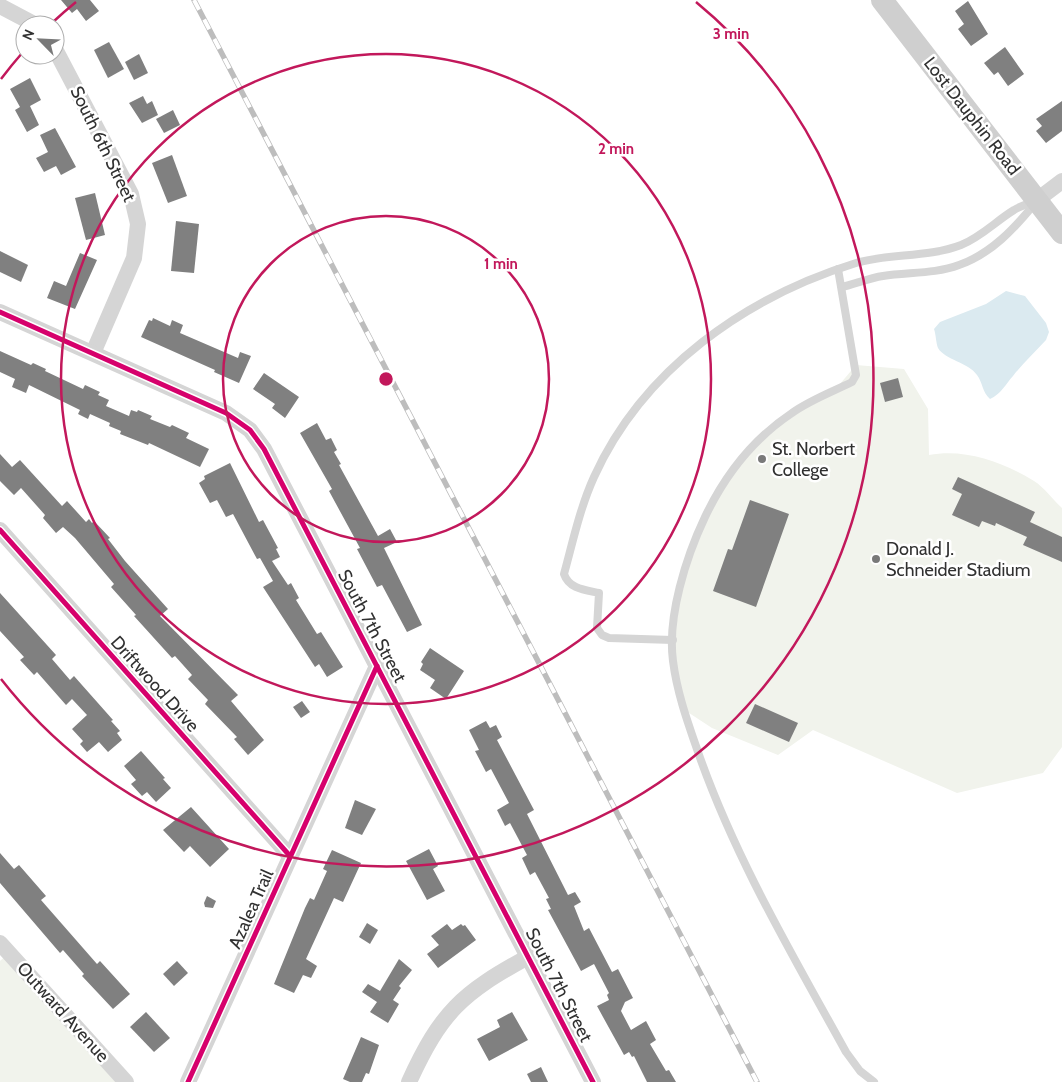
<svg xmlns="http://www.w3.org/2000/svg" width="1062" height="1082" viewBox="0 0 1062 1082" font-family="Cabin,sans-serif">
	<rect width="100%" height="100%" fill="#fff"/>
	<g fill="#f1f3ec">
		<path d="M856,365L904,369L928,409L929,455C965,448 1003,462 1034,481C1044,487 1053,500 1062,508V747L1043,773L957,793L813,730L778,755L712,728L683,709L673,660L680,591L700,527L735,466L777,425L834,391Z"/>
		<path d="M9,953L126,1082H0V961Z"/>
	</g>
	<path fill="#dbeaf0" d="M1006,291L1025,296L1046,323L1049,332L1046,340C1035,352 1023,363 1013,376C1005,385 1001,394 990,399C982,392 983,383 977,375C968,362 945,360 938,348C936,343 936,335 934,329L940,322L986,304Z"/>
	<g fill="#808080">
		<path d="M61,0H90L99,11L86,21L77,9L72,13Z"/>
		<path d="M968,1L988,34L971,46L958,29L964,24L955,11Z"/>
		<path d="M109,42L124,69L108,78L94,50Z"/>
		<path d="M1005,47L1024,74L1008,86L998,72L994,75L984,63Z"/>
		<path d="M139,54L148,73L134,80L125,62Z"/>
		<path d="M30,78L41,100L30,106L39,125L27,132L15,110L20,107L10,89Z"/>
		<path d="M143,96L147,104L152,101L158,115L142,123L129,103Z"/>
		<path d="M1062,101V131L1046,143L1036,131L1042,126L1036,119Z"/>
		<path d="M173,110L180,125L164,133L156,119Z"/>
		<path d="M55,128L76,167L61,175L56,166L44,172L36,158L48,152L40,135Z"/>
		<path d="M172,155L187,196L168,203L152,163Z"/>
		<path d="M95,193L105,235L86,240L75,198Z"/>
		<path d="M176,221L199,224L194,273L171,271Z"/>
		<path d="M0,251L28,265L21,282L0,272Z"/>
		<path d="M80,253L97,260L75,309L47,298L54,281L66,286Z"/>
		<path d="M153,318L170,326L172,320L183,325L180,333L238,358L240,352L251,356L239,383L214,372L215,370L141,337L149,320L152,321Z"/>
		<path d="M0,351L31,365L33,363L46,369L45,371L83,389L85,385L100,392L98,395L109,400L106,406L129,416L131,410L137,412L138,410L152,416L150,419L170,427L172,425L189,433L186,438L209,449L200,467L149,443L148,445L120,434L121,431L109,426L110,423L90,414L88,419L78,414L80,410L29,385L26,393L12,387L15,379L0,372Z"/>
		<path d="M264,373L299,397L285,418L272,408L275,404L253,389Z"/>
		<path d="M898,378L903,397L885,402L880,383Z"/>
		<path d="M317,423L326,440L331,438L337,450L334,452L341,464L339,465L378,536L390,529L397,542L384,548L422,625L407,632L382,585L377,587L357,549L360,548L329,491L332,489L300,433Z"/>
		<path d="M0,454L12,467L20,460L62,506L67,501L86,522L89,519L92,523L94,521L110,538L108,539L125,561L168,609L160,616L238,695L231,701L264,740L248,755L234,739L237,737L205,704L208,700L188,679L192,675L175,656L172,658L134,616L136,615L111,587L114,584L75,538L63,527L56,533L43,518L45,515L21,488L14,495L0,481Z"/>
		<path d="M230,463L259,522L263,520L278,548L276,549L280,557L272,561L288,585L291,583L299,598L296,600L317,634L321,632L343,667L327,677L319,664L315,667L263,587L273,581L260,558L257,559L233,514L226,517L217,500L210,503L199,483L205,479L204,476Z"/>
		<path d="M958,477L1035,512L1030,522L1062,537V562L1023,545L1027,537L996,523L995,526L982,521L979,527L952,515L962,494L952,489Z"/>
		<path d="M750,500L789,514L756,607L713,591L728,549L732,550Z"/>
		<path d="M0,593L56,655L52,659L70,680L74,676L113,720L111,721L120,731L117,733L122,740L108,752L99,742L87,752L80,744L83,741L72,729L87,715L72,699L66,705L37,672L34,675L20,660L24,657L0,631Z"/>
		<path d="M430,648L464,671L446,699L430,688L435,680L420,670L423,664L421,662Z"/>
		<path d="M302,701L310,712L301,718L293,707Z"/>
		<path d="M755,704L798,723L789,742L746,723Z"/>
		<path d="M486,721L490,728L496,725L502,737L497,740L534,810L527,814L568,895L575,892L581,902L574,906L584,931L589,928L612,972L618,969L633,998L625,1002L621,1011L631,1030L646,1021L656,1040L650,1044L666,1071L669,1070L676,1082H647L634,1056L632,1057L629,1052L624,1055L603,1017L597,1006L609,1000L607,995L609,993L594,964L581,971L548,910L551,909L546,899L549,898L535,872L530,875L522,858L527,855L510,823L505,826L497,810L509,803L491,769L486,772L475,751L479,750L469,730Z"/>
		<path d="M141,751L165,778L163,779L171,788L156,802L147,792L142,796L131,784L136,780L124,766Z"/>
		<path d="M355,800L376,809L362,835L345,828Z"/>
		<path d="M191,807L229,849L210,867L190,846L184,852L163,830Z"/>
		<path d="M429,849L438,866L433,869L445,891L427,900L406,861Z"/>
		<path d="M332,850L361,863L343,902L334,898L306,959L317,966L311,978L303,975L294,993L274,984L305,908L310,898L314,900L327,871L323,869Z"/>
		<path d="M0,853L14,869L19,865L46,896L41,900L97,964L100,961L130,994L113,1009L82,976L84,974L63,950L60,953L0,883Z"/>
		<path d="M207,896L216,901L213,908L205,907L204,903Z"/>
		<path d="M367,923L378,930L370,944L359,937Z"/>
		<path d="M447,924L452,930L461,924L463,926L465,925L476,940L438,968L427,954L439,945L431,936Z"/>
		<path d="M399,959L412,970L399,986L401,988L393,1000L399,1004L388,1023L370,1012L377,1002L362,992L368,984L380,991Z"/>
		<path d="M177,961L188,973L174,986L163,974Z"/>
		<path d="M146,1012L170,1038L154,1052L130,1027Z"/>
		<path d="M512,1012L528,1040L489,1061L477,1039L500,1027L497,1020Z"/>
		<path d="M361,1037L379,1045L369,1074L366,1073L362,1082H350L343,1079Z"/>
		<path d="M541,1067L548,1082H531L527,1074Z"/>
	</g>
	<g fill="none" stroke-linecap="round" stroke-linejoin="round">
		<g stroke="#d5d5d5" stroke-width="8">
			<path d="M838,269L856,375L852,382C832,392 810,400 792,413C753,439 725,475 705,517C686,557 667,617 673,661C677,693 688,723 698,752C735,858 792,954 846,1052L860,1071L874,1082"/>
			<path d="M842,287C855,284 869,278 883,276C908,272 935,274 959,265C991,254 1015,228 1036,202"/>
			<path d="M673,640L609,638L602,635L597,628L599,593C585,590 569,589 564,574C573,541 580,508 594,477C643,369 746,297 856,263C890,253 927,258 961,245C981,237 996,221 1014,210C1020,206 1028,204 1035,201"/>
		</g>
		<g stroke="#d5d5d5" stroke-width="16">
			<path d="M0,6L36,25"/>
			<path d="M55,49L131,194L138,224L134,258L93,353"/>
			<path d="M1037,200L1062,181"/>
			<path d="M0,312L226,413L250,430L264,449L593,1082"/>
			<path d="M0,530L290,856"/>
			<path d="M0,943L126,1082"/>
			<path d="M188,1082L377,666"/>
			<path d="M409,1082C441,1012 462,993 528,957"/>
		</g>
		<path stroke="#cfcfcf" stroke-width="22" d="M882,0L1062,233"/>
		<defs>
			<path id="rail" d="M194,0L757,1082"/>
		</defs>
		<use href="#rail" stroke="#bdbdbd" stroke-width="5.5"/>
		<use href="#rail" stroke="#fff" stroke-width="4" stroke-dasharray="11" stroke-linecap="butt"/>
		<defs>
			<g id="cycleway">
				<path d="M0,312L226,413L250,430L264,449L593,1082"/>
				<path d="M0,530L290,856"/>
				<path d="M188,1082L377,666"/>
			</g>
		</defs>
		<use href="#cycleway" stroke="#fff" stroke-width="8"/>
		<use href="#cycleway" stroke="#d6006c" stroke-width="5"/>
	</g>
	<g fill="none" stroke="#c2185b" stroke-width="2.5">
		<circle cx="386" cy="379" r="163"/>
		<circle cx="386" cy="379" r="325"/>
		<path d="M1 79A488 488 0 0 1 23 52M53 22A488 488 0 0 1 76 2M696 2A488 488 0 1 1 1 679"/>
	</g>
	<g fill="#797979" stroke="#fff" stroke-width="2">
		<circle cx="762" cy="459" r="5"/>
		<circle cx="876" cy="559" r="5"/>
	</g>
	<g text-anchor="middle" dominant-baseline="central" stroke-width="5" stroke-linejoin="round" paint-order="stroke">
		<g font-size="18" fill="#313131" stroke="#fff">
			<text transform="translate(972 116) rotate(52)">Lost Dauphin Road</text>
			<text transform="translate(103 144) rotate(64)">South 6th Street</text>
			<text transform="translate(372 626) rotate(62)">South 7th Street</text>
			<text transform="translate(155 684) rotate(48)">Driftwood Drive</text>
			<text transform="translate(251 909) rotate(-66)">Azalea Trail</text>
			<text transform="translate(559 985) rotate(63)">South 7th Street</text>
			<text transform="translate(63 1012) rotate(48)">Outward Avenue</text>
		</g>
		<g font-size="18" fill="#313131" stroke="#fff" text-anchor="start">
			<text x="772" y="449">St. Norbert<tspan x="772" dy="21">College</tspan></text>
			<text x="886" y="549">Donald J.<tspan x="886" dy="21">Schneider Stadium</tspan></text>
		</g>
	</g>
	<circle cx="386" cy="379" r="8" fill="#c2185b" stroke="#fff" stroke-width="2.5"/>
	<g font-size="15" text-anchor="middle" font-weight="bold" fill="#c2185b" stroke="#fff" stroke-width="5" stroke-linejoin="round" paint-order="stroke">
		<text x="731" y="39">3 min</text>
		<text x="616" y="154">2 min</text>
		<text x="501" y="269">1 min</text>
	</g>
	<g transform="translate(40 40) rotate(294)"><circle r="24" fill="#ffffff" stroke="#adadad"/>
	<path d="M0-4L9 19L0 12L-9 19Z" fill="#797979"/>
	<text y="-8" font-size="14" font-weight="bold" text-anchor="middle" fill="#313131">N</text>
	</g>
</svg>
